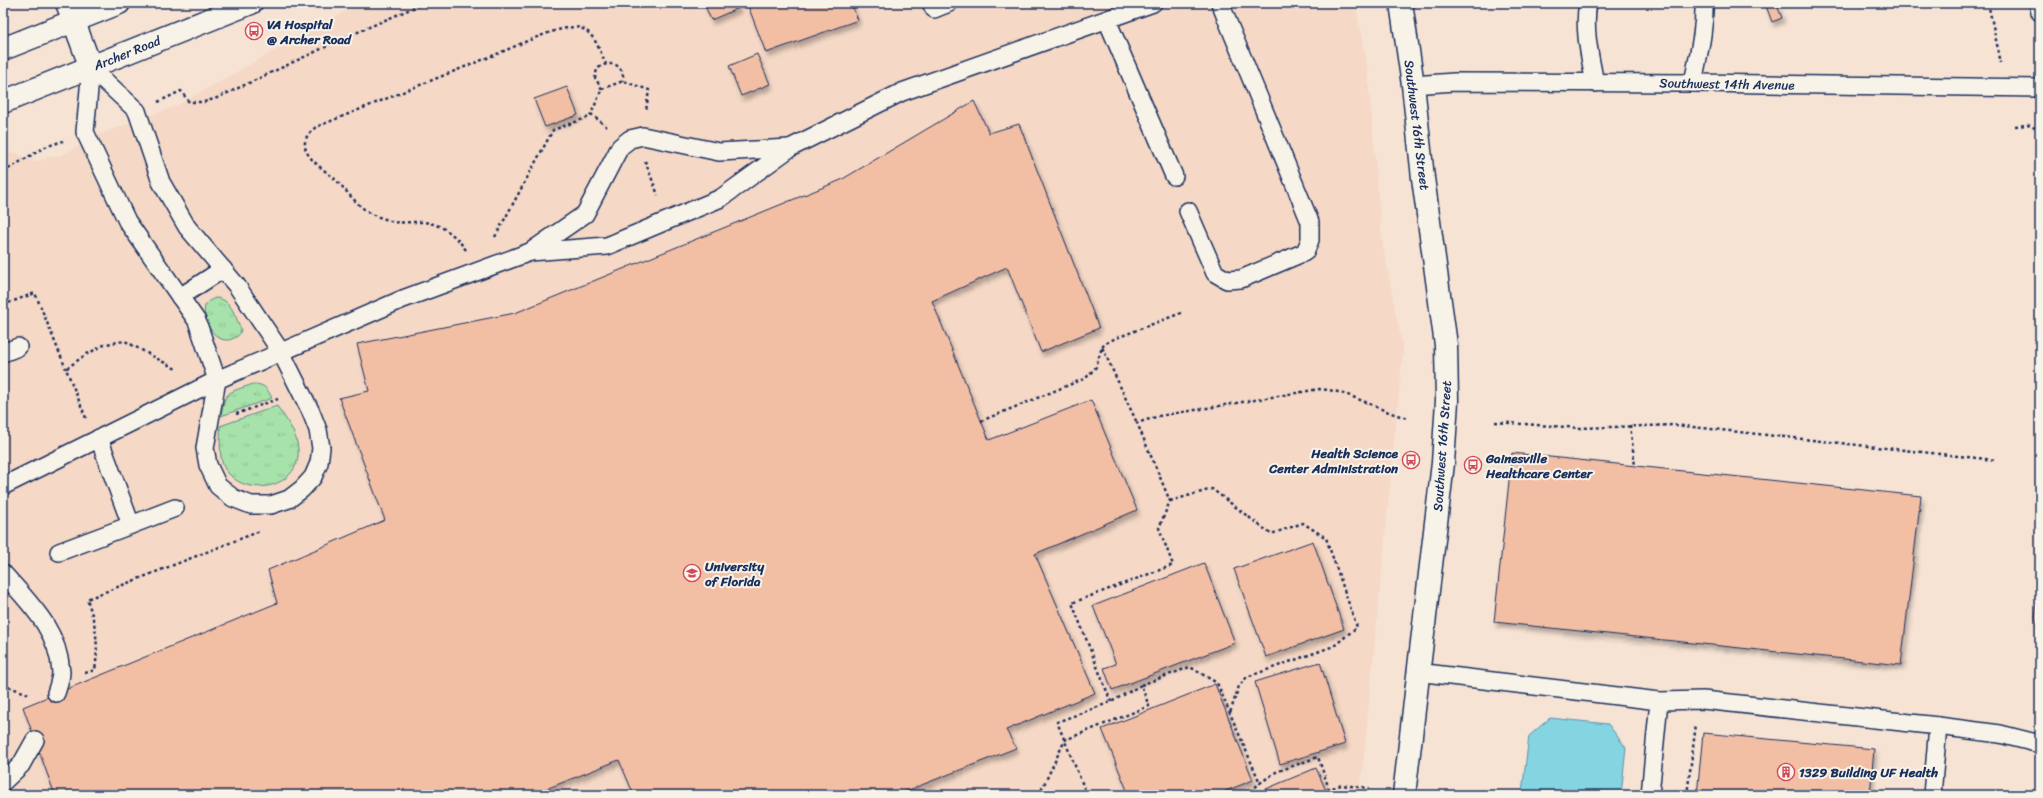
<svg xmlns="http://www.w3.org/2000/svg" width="2043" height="798" viewBox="0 0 2043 798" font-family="Sriracha,sans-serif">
	<defs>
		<pattern id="grass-tufts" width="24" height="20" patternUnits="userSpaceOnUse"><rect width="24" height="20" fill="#a6e2a9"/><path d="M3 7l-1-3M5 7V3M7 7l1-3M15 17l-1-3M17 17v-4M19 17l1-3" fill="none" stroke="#8ec294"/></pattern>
		<filter id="shadow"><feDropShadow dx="2.5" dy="4.5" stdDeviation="2" flood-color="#0004"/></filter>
	</defs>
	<rect width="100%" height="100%" fill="#f6e3d4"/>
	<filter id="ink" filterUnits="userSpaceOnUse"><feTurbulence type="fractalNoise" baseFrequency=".025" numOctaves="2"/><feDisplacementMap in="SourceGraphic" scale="8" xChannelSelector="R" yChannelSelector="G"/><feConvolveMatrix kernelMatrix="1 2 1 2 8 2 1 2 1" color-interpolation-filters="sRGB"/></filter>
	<g filter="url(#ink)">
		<path fill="#f5d8c6" d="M360,3H1355L1367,65L1382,241L1403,350L1360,795H3V156L14,152L36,162L48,157L60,156L101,134L176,106Z"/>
		<g fill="url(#grass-tufts)" stroke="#608884">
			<path d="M215,298C231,298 235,316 241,329C240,334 239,336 234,338C217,348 201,320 205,306C207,301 211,300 215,298Z"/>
			<path d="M253,384C264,384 267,388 272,398L221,416C225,389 229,393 253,384Z"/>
			<path d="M277,406C286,419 297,433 298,449C302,487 246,501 225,469C218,458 221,439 220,426Z"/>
		</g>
		<path fill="#85d4e1" stroke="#5b92ad" d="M1550,718L1608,724L1626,748L1621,795H1525L1522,792L1529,736Z"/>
		<g fill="#f2bea4" stroke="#1b2f5e" filter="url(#shadow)">
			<path d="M704,3H737L739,8L711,20Z"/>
			<path d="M747,3H851L858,20L766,53Z"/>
			<path d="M1765,3H1776L1782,18L1772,22Z"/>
			<path d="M757,54L770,84L741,96L729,66Z"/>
			<path d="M567,87L578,115L545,127L534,99Z"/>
			<path d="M974,101L989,133L1019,124L1099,328L1041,352L1007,267L932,301L989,440L1091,400L1137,510L1035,554L1095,693L1006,730L1016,748L896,795H634L619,760L531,795H55L23,707L277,603L268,570L385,520L339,398L369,391L357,344L515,313L841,180Z"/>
			<path d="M1512,453L1921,496L1901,665L1494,622Z"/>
			<path d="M1313,541L1344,629L1266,657L1234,569Z"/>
			<path d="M1204,563L1235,643L1112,690L1104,668L1116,664L1093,606Z"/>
			<path d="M2040,586V643L2035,616Z"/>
			<path d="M1320,662L1345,744L1280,764L1255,682Z"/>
			<path d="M1215,684L1253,780L1216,795H1129L1102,729Z"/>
			<path d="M1703,733L1874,749L1870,795H1697Z"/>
			<path d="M1316,768L1328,795H1255L1254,794Z"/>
		</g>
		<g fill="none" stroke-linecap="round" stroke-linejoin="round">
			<defs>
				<g id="service">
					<path d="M931,3L934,9L949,3"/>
					<path d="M1588,3C1583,29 1590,57 1595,83"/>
					<path d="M2038,3L2040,12"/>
					<path d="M1107,20L1174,176"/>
					<path d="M91,68L137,111L161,182L187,227L237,286L281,352L311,412L318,430L321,448L319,463L313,477L302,489L289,499L271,505H251L233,498L218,486L208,465L205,448L217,380L197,321L127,221L85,132Z"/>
					<path d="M1693,83C1698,56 1705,30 1704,3"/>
					<path d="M1413,85L1454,82L1693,83L2040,88"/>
					<path d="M1188,211L1215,273L1227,280L1241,279L1305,252L1310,240V222L1220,3"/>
					<path d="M530,252L607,246L721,198L790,148L902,92L1153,3"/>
					<path d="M180,297L223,269"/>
					<path d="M3,353L18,347"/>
					<path d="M99,438L131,525L175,508"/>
					<path d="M3,486L217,380L403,299L530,252L585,214L620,147L630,139L643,136L719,152L790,148"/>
					<path d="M59,552L131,525"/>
					<path d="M3,573C30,604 58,629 61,672C61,679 58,687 56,693"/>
					<path d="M1417,672L1659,701L1650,795"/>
					<path d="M1659,701L1703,700L1938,726L1932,795"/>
					<path d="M1938,726L2000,734L2040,744"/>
					<path d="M3,782L21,765L35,740"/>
				</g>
				<path id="minor" d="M67,3L91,68"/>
				<path id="tertiary" d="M1401,3L1413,85L1423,178L1446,345L1447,401L1443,463L1404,795"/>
				<g id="primary">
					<path d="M3,49L119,3"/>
					<path d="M3,102L251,3"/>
				</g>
			</defs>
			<use href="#service" stroke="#1b2f5e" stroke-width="20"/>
			<use href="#minor" stroke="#1b2f5e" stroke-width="25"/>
			<use href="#tertiary" stroke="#1b2f5e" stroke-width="25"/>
			<use href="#primary" stroke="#1b2f5e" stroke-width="25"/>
			<g stroke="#1b2f5e" stroke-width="2.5" stroke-dasharray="3 3" stroke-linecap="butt">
				<path d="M1988,3L2001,63"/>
				<path d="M602,89L595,78L597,69C609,59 625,64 623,81"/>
				<path d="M158,102L181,91L189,102H204L217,98L351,35L424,3"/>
				<path d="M2015,126L2028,125L2040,130"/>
				<path d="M607,127L591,114L602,89L623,81L649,90L646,111"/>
				<path d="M645,161L658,195"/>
				<path d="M3,172L45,147L63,141"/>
				<path d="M495,237L553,130L589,117L591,114"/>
				<path d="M466,250C457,238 449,230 436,225C423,219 407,224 394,222C389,221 384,218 379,217C359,210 350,194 336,180C322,167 287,149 316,127C376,103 437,78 497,54C514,47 563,23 580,28C594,31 600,52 606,64"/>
				<path d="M3,305L35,293L66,369"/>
				<path d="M1102,347L1106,343L1114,339L1181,313"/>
				<path d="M236,414L278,399"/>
				<path d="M86,418L66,369L85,355L106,344L125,341L176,369"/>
				<path d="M981,421L1086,378L1096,367L1102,347L1137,423"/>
				<path d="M1495,422L1580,428L1675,425L1995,460"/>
				<path d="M1630,425L1635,466"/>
				<path d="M1170,501L1212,489L1271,534L1303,523L1326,538L1357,627L1334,646L1247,677L1239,686L1230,713"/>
				<path d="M85,673L95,670C99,643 96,625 87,599L260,531"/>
				<path d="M3,685L29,694"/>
				<path d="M1141,685L1190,667L1217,683L1260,783L1276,772L1318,757L1329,789L1341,785L1369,788"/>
				<path d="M1111,702L1072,603L1173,565L1159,528L1170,501L1137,423L1159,416L1319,389C1352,391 1377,411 1408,418"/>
				<path d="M1039,795L1065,740L1149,706L1141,685L1111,702L1057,722L1087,795"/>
				<path d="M1246,795L1260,783"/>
				<path d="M1687,795L1696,724"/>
			</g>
			<use href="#service" stroke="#f7f3e8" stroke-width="17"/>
			<use href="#minor" stroke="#f7f3e8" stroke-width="22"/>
			<use href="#tertiary" stroke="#f7f3e8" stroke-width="22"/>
			<use href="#primary" stroke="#f7f3e8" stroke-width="22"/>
		</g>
	</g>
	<defs>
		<symbol id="bus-ring" viewBox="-11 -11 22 22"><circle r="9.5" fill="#f7f3e8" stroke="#d1495b" stroke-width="1.5"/><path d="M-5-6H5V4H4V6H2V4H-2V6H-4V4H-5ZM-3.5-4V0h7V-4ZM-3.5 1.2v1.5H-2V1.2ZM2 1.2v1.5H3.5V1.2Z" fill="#d1495b"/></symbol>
		<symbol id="university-ring" viewBox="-11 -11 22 22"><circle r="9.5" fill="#f7f3e8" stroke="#d1495b" stroke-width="1.5"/><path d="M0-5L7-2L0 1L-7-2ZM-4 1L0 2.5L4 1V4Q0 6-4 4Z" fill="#d1495b"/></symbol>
		<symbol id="building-ring" viewBox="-11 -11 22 22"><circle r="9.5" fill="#f7f3e8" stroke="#d1495b" stroke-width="1.5"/><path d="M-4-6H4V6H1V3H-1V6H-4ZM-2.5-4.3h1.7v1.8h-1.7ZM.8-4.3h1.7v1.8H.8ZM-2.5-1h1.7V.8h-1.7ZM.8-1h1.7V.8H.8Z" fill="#d1495b"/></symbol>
	</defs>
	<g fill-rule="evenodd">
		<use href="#bus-ring" x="244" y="21" width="20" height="20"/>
		<use href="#bus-ring" x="1401" y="450" width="20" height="20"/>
		<use href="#bus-ring" x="1463" y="455" width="20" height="20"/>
		<use href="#university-ring" x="682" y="563" width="20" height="20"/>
		<use href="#building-ring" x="1776" y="762" width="20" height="20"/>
	</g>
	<g text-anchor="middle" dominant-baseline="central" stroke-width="4" stroke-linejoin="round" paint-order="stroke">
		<g font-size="13" font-weight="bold" fill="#1b2f5e" stroke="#f7f3e8" text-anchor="start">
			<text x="267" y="24">VA Hospital<tspan x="267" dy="15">@ Archer Road</tspan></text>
			<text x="1398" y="453" text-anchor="end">Health Science<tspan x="1398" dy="15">Center Administration</tspan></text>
			<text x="1486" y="458">Gainesville<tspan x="1486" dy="15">Healthcare Center</tspan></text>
			<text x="705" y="566">University<tspan x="705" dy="15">of Florida</tspan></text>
			<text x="1799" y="772">1329 Building UF Health</text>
		</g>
		<g font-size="13" fill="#1b2f5e" stroke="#f7f3e8">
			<text transform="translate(127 53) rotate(-22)">Archer Road</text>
			<text transform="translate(1727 84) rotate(1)">Southwest 14th Avenue</text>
			<text transform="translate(1417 125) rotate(83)">Southwest 16th Street</text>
			<text transform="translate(1442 446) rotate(-86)">Southwest 16th Street</text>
		</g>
	</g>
	<rect width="2043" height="798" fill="none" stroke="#f7f3e8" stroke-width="16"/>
	<rect x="8" y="8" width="2027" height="782" fill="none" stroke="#1b2f5e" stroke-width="1.5" filter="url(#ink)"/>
</svg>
